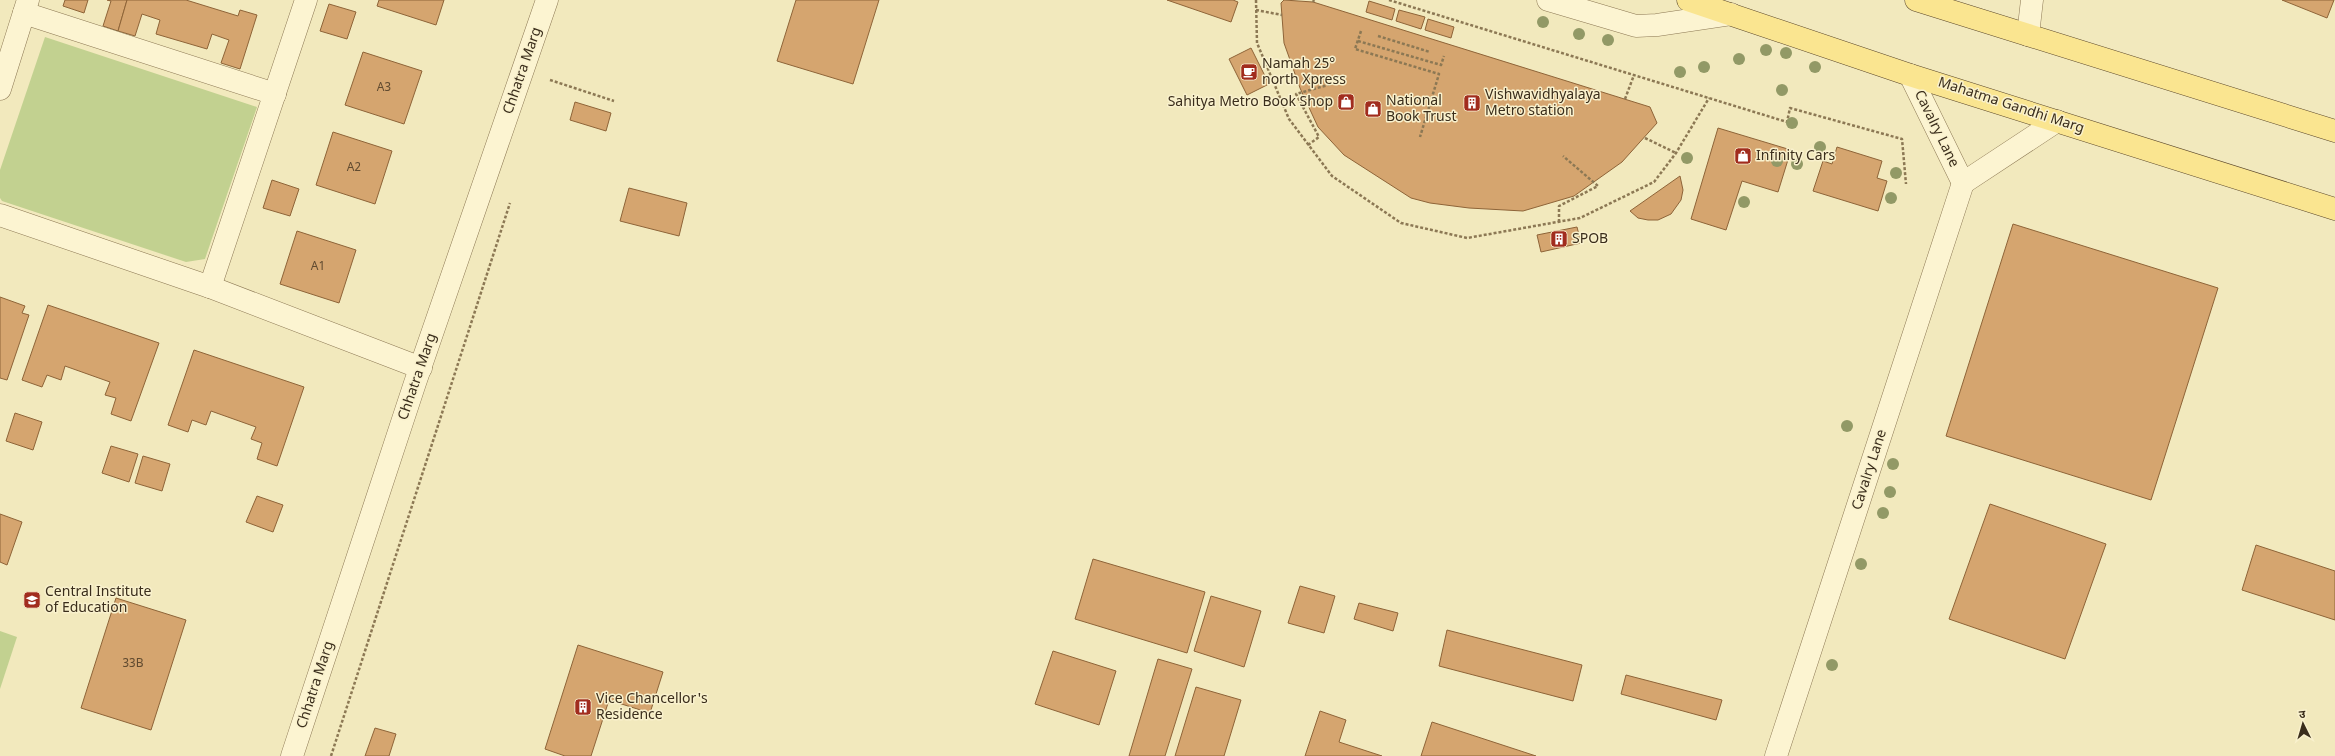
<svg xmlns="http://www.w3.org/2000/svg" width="2335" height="756" viewBox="0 0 2335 756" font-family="Georgia,'Noto Sans Devanagari',serif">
	<rect width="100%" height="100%" fill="#f2e9bd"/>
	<g fill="#c2d190">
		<path d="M45,37L257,107L205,259L186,262L2,201L0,198V170Z"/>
		<path d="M0,631L17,637L0,689Z"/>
	</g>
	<g fill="#d5a56f" stroke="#8e6438">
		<path d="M65,0H88L84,13L63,6Z"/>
		<path d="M107,0H127L118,31L103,26L111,1Z"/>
		<path d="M127,0H186L238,16L240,10L257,15L240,69L221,63L229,40L212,34L207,49L156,34L160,20L142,14L135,36L118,31Z"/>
		<path d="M379,0H444L436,25L377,6Z"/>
		<path d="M796,0H879L853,84L777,61Z"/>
		<path d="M1167,0H1233L1238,2L1231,22Z"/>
		<path d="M1284,0L1313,2L1650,107L1657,123L1622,162L1574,196L1523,211L1469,208L1430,203L1411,198L1344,155L1318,127L1300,88L1284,43L1281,3Z"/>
		<path d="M2282,0H2334L2327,18Z"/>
		<path d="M1369,1L1395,9L1392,20L1366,12Z"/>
		<path d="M329,4L356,12L347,39L320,31Z"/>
		<path d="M1399,10L1425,17L1421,29L1396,21Z"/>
		<path d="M1428,19L1454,27L1451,38L1425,30Z"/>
		<path d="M1251,48L1269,84L1247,95L1229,59Z"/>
		<path d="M363,52L422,71L404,124L345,105Z"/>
		<path d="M575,102L611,113L606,131L570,120Z"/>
		<path d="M1718,128L1791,150L1778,192L1742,181L1726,230L1691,219Z"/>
		<path d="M333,132L392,151L375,204L316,185Z"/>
		<path d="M1837,147L1882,161L1877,178L1887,181L1878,211L1813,191L1823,161L1832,164Z"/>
		<path d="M1680,176L1683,190L1681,200L1671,214L1658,220H1648L1638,218L1630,211Z"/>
		<path d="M272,180L299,189L290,216L263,208Z"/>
		<path d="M629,188L687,203L679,236L620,221Z"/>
		<path d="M2013,224L2218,288L2151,500L1946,436Z"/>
		<path d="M1577,227L1581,243L1541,252L1537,235Z"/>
		<path d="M297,231L356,250L339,303L280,284Z"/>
		<path d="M0,297L25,306L22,313L29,315L7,380L0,378Z"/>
		<path d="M48,305L159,343L131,421L111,414L116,398L105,395L110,382L65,366L61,380L47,375L42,387L22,380Z"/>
		<path d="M194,350L304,387L277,466L257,459L262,443L251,439L256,427L211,411L206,425L192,420L188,432L168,425Z"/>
		<path d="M15,413L42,422L33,450L6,441Z"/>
		<path d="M111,446L138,454L129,482L102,473Z"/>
		<path d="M143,456L170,464L162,491L135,483Z"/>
		<path d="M257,496L283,505L273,532L246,522Z"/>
		<path d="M1990,504L2106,544L2065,659L1949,619Z"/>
		<path d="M0,514L22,522L7,565L0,562Z"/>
		<path d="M2256,545L2335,571V620L2242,590Z"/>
		<path d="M1093,559L1205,592L1187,653L1075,619Z"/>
		<path d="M1300,586L1335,596L1324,633L1288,623Z"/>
		<path d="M1211,596L1261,611L1244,667L1194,651Z"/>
		<path d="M116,598L186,620L151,730L81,708Z"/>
		<path d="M1359,603L1398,613L1393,631L1354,619Z"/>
		<path d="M1447,630L1582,665L1573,701L1439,666Z"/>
		<path d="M578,645L663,672L650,713L609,700L591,756H565L545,749Z"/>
		<path d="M1053,651L1116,671L1099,725L1035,704Z"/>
		<path d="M1158,659L1192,669L1165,756H1129Z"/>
		<path d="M1626,675L1722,700L1716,720L1621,694Z"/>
		<path d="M1196,687L1241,700L1224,756H1175Z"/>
		<path d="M1320,711L1346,720L1339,742L1382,756H1305Z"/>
		<path d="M1432,722L1536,756H1421Z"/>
		<path d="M375,728L396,734L389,756H365Z"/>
	</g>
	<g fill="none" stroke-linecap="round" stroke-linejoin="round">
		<defs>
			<g id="minor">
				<path d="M1548,0L1636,26L1657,25L1731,14"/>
				<path d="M24,13L275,94"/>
				<path d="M2028,35L2032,0"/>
				<path d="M1910,75L1963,183L2057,121"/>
				<path d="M0,89L28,0"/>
				<path d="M0,215L210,287L421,368"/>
				<path d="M210,287L306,0"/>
				<path d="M292,756L415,383L547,0"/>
				<path d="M1776,756L1963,183"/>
			</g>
			<g id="major">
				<path d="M1688,0L1910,75L2335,209"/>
				<path d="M1916,0L2335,131"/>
			</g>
		</defs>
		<use href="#minor" stroke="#8c7854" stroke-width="23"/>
		<use href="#major" stroke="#594529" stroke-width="23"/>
		<g stroke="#8c7854" stroke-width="2.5" stroke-dasharray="3 2" stroke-linecap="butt">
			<path d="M1256,0L1257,43L1289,119L1332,176L1401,223L1467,238L1580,218L1654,182L1676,153L1709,98"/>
			<path d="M1389,0L1787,122L1790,108L1902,139L1906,184"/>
			<path d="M1313,2L1314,0"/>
			<path d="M1256,10L1282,15"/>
			<path d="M1361,31L1355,49L1439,74L1420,137"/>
			<path d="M1378,36L1430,52"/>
			<path d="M1358,41L1441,65L1444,56"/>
			<path d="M550,80L614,101"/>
			<path d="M1625,99L1634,75"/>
			<path d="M1645,138L1676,153"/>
			<path d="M1308,145L1319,137L1296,94L1335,83"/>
			<path d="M1559,222V206L1598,186L1563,156"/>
			<path d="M331,756L510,203"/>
		</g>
		<use href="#minor" stroke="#fcf4d1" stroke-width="22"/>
		<use href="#major" stroke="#fae590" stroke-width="22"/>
	</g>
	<g fill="#929966">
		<circle cx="1543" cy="22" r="6"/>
		<circle cx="1579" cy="34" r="6"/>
		<circle cx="1608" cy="40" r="6"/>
		<circle cx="1766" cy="50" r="6"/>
		<circle cx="1786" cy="53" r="6"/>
		<circle cx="1739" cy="59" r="6"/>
		<circle cx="1704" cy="67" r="6"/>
		<circle cx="1815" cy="67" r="6"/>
		<circle cx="1680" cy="72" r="6"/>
		<circle cx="1782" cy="90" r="6"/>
		<circle cx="1792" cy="123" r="6"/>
		<circle cx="1820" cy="147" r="6"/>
		<circle cx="1687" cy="158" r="6"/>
		<circle cx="1777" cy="161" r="6"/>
		<circle cx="1797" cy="164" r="6"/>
		<circle cx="1896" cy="173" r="6"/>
		<circle cx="1891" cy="198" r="6"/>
		<circle cx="1744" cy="202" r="6"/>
		<circle cx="1847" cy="426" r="6"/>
		<circle cx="1893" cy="464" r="6"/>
		<circle cx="1890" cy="492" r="6"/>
		<circle cx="1883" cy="513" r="6"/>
		<circle cx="1861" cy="564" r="6"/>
		<circle cx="1832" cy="665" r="6"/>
	</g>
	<defs>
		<symbol id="cafe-square" viewBox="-11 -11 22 22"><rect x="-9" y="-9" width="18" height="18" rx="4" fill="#a12c1e" stroke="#f9f1cd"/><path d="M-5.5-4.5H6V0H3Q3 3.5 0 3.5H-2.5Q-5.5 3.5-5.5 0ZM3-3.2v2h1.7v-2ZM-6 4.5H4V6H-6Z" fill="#fff"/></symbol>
		<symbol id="shop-square" viewBox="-11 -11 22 22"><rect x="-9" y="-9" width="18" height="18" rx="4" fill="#a12c1e" stroke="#f9f1cd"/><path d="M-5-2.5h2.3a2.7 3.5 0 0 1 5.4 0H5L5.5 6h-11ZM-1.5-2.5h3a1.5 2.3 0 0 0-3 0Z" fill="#fff"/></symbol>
		<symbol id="building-square" viewBox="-11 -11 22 22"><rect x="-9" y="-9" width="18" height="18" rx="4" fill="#a12c1e" stroke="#f9f1cd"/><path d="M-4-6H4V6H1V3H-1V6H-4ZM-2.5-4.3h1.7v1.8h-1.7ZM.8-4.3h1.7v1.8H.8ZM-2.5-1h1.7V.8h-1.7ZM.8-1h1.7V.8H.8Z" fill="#fff"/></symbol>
		<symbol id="university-square" viewBox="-11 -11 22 22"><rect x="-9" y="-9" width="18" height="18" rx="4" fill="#a12c1e" stroke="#f9f1cd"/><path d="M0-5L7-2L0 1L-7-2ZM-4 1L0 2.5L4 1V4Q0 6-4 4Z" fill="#fff"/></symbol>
	</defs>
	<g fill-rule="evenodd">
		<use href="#cafe-square" x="1239" y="62" width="20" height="20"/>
		<use href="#shop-square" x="1336" y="92" width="20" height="20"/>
		<use href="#building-square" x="1462" y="93" width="20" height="20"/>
		<use href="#shop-square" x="1363" y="99" width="20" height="20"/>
		<use href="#shop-square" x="1733" y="146" width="20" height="20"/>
		<use href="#building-square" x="1549" y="229" width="20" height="20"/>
		<use href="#university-square" x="22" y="590" width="20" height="20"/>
		<use href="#building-square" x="573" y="697" width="20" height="20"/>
	</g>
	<g text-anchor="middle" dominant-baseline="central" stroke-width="3" stroke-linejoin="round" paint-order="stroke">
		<g font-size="12" fill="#614b30">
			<text x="384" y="88">A3</text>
			<text x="354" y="168">A2</text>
			<text x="318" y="267">A1</text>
			<text x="133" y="664">33B</text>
		</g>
		<g font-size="14" fill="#3a2d1b" stroke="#f9f1cd" text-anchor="start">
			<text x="1262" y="64">Namah 25°<tspan x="1262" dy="16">north Xpress</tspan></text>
			<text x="1485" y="95">Vishwavidhyalaya<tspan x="1485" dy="16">Metro station</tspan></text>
			<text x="1386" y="101">National<tspan x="1386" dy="16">Book Trust</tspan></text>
			<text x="1333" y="102" text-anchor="end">Sahitya Metro Book Shop</text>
			<text x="1756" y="156">Infinity Cars</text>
			<text x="1572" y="239">SPOB</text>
			<text x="45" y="592">Central Institute<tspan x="45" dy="16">of Education</tspan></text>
			<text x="596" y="699">Vice Chancellor's<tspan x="596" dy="16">Residence</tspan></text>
		</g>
		<g font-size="14" fill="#3a2d1b" stroke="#f9f1cd">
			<text transform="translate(523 71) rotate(-71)">Chhatra Marg</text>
			<text transform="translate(2011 106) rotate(18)">Mahatma Gandhi Marg</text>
			<text transform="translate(1936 129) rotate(64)">Cavalry Lane</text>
			<text transform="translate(418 377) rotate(-71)">Chhatra Marg</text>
			<text transform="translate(1870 470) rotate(-72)">Cavalry Lane</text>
			<text transform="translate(316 685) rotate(-72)">Chhatra Marg</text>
		</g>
	</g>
	<g transform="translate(2303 724) rotate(355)" stroke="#f9f1cd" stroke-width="3" paint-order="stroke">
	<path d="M0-3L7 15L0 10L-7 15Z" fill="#3a2d1b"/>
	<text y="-6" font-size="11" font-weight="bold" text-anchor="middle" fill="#3a2d1b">उ</text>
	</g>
</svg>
